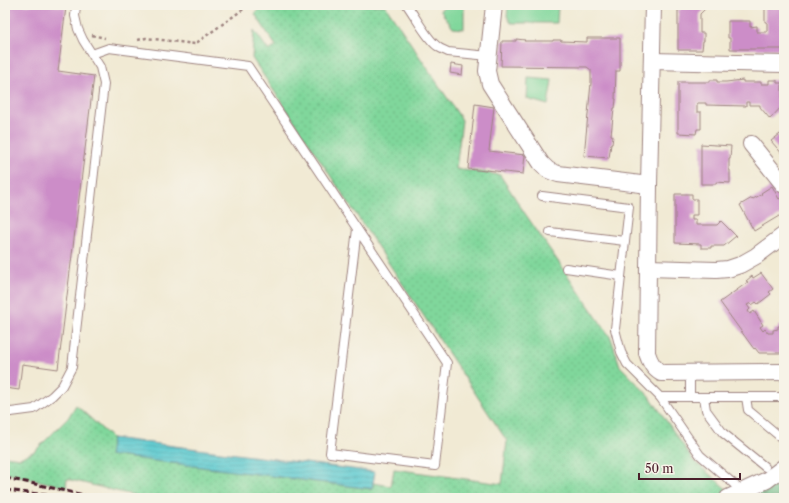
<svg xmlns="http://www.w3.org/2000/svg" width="789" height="503" viewBox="0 0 789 503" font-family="'Libre Caslon Text',serif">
	<defs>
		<pattern id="grass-dots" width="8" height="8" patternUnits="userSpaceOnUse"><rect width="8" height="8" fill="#80d79b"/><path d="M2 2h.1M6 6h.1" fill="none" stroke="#70b886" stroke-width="1.8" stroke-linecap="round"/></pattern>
		<pattern id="forest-firs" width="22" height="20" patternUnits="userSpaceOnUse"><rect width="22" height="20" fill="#68b883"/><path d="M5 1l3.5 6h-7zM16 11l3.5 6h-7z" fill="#58956b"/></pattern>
		<pattern id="water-rules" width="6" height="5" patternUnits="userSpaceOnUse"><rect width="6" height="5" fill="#5ccad0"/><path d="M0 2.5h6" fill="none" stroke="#52adb3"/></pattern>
	</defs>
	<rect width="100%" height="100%" fill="#f7f3e8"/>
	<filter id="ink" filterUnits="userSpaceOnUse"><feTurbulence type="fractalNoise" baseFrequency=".025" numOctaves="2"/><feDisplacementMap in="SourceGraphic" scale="8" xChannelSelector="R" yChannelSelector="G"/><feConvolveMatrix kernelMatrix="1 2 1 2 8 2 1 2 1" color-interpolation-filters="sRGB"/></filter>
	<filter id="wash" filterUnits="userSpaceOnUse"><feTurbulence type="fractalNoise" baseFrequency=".012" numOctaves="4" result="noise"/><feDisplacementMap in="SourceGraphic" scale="16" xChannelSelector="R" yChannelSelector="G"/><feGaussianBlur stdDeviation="0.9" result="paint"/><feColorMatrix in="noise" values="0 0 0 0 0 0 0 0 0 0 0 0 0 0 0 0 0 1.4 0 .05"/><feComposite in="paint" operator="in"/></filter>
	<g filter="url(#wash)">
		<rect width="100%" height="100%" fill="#f1ead4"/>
		<path fill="url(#grass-dots)" stroke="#657b63" d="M262,5H385L462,120L456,169L500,175L526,215L611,338L620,366L651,398L693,460L731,493L714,498H145L67,479L66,487L5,473V456L20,458L35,451L68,418L76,405L112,438L110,455L372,489L373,483L391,486L394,469L502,484L507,441L252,58L254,30L269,51L276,46L255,14Z"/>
		<path fill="url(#forest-firs)" stroke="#596c57" d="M784,476V498H750L770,486Z"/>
		<g fill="#80d79b" stroke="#657b63">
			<path d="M447,5L464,7V29L453,28L440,10Z"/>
			<path d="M508,5H558L557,23H511L507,16Z"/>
			<path d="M528,78L552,80L548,105L527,99Z"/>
		</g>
		<path fill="url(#water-rules)" stroke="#53747e" d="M112,438L375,472L372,489L109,455Z"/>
		<g id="blocks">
			<g fill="#cc8dc8">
				<path d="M5,5H53L66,7L58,71L94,76L58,369L22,364L19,390L5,388Z"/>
				<path d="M680,5H709L700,14V33H704V41H703L702,50H678V10H680Z"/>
				<path d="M767,5H784V49H730V38H728V21H750V27L757,26V32H767V22H765V8H767Z"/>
				<path d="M587,38H620V71H616L615,99H616L615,108H614L611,135L613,136L612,144H611L609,158L584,156L591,83V70L587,67L501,66L502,41H516V39L525,40L524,41H553V40H561V41L587,42Z"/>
				<path d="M451,64L463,66L462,75L450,73Z"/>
				<path d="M710,80H717V82H726L743,80V82H761V84H769V80H777V83H782V100L784,102V104L770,119L760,107V105H749V102H746V106L706,105V103H697V112H701V129H697L696,134L678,133V82H710Z"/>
				<path d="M475,104L494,107L489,151L525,155L523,174L486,170V171L468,169Z"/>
				<path d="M784,131V156L771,141Z"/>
				<path d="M701,144L731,146L730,159H729V170H730V183L716,182V184H701Z"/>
				<path d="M772,186L779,199L781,198L784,202V213L754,231L740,205L752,198L753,199L762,194L761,193Z"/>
				<path d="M675,194H692V199H697V215H692V220H696V225H717L721,221L736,236L724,246H711V248H701V244L675,243Z"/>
				<path d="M761,273L773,289L769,292L771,294L758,304L756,302L752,305L751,303L747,305L750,309L748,311L750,314L754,311L763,325L760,327L763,331L765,329L768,333H773V330L778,329V326H784V353H759L755,348L754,349L720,302L748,282L746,281L752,276L753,278Z"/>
			</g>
		</g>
	</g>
	<g filter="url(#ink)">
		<use href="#blocks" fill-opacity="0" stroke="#9e8480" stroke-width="1"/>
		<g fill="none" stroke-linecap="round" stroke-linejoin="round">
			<defs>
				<g id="service">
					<path d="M407,5C415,16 427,39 437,46C440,49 444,50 448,52L489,56"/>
					<path d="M92,54L109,48L248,66L447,363L435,466L330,453L357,229"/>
					<path d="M542,196L629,207L615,329L621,352L627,364L660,397H690"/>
					<path d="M550,232L625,241"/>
					<path d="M566,268L621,276"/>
					<path d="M690,373V397H784"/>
					<path d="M660,397L700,455L735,485"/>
					<path d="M704,397L706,410L723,433L765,467"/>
					<path d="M746,397L748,410L784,440"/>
					<path d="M5,411L11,412L34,409L52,396L62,386L72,367L104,84L100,67L83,40L78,29L75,16L76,5"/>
				</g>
				<g id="minor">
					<path d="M494,5L487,71L490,84L541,163L548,170L558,174L649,185L653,5"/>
					<path d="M652,61L784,64"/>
					<path d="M751,144L784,185"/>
					<path d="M649,185L647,353C650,362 653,368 661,373L784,372"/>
					<path d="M648,268L716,270L728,269L740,265L756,256L784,235"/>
					<path d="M728,498L767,480L784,467"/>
				</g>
			</defs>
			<use href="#service" stroke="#9e8480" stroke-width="10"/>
			<use href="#minor" stroke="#9e8480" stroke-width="18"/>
			<g stroke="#9e8480" stroke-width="2.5" stroke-dasharray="3 3" stroke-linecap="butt">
				<path d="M92,35L105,38"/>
				<path d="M138,40L146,38L195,44L249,5"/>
			</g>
			<use href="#service" stroke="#fff" stroke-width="8"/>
			<use href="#minor" stroke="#fff" stroke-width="16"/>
			<g stroke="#4a1f2b" stroke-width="3" stroke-dasharray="6 3" stroke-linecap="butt">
				<path d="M5,478L26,482L97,498"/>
				<path d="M5,490L71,498"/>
			</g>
		</g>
	</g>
	<rect width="789" height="503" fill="none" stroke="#f7f3e8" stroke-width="20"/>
	<path d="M639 473v6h101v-6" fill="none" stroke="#4a1f2b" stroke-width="2"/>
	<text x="645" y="473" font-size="12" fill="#4a1f2b" stroke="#f7f3e8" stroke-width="3" paint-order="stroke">50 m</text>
</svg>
